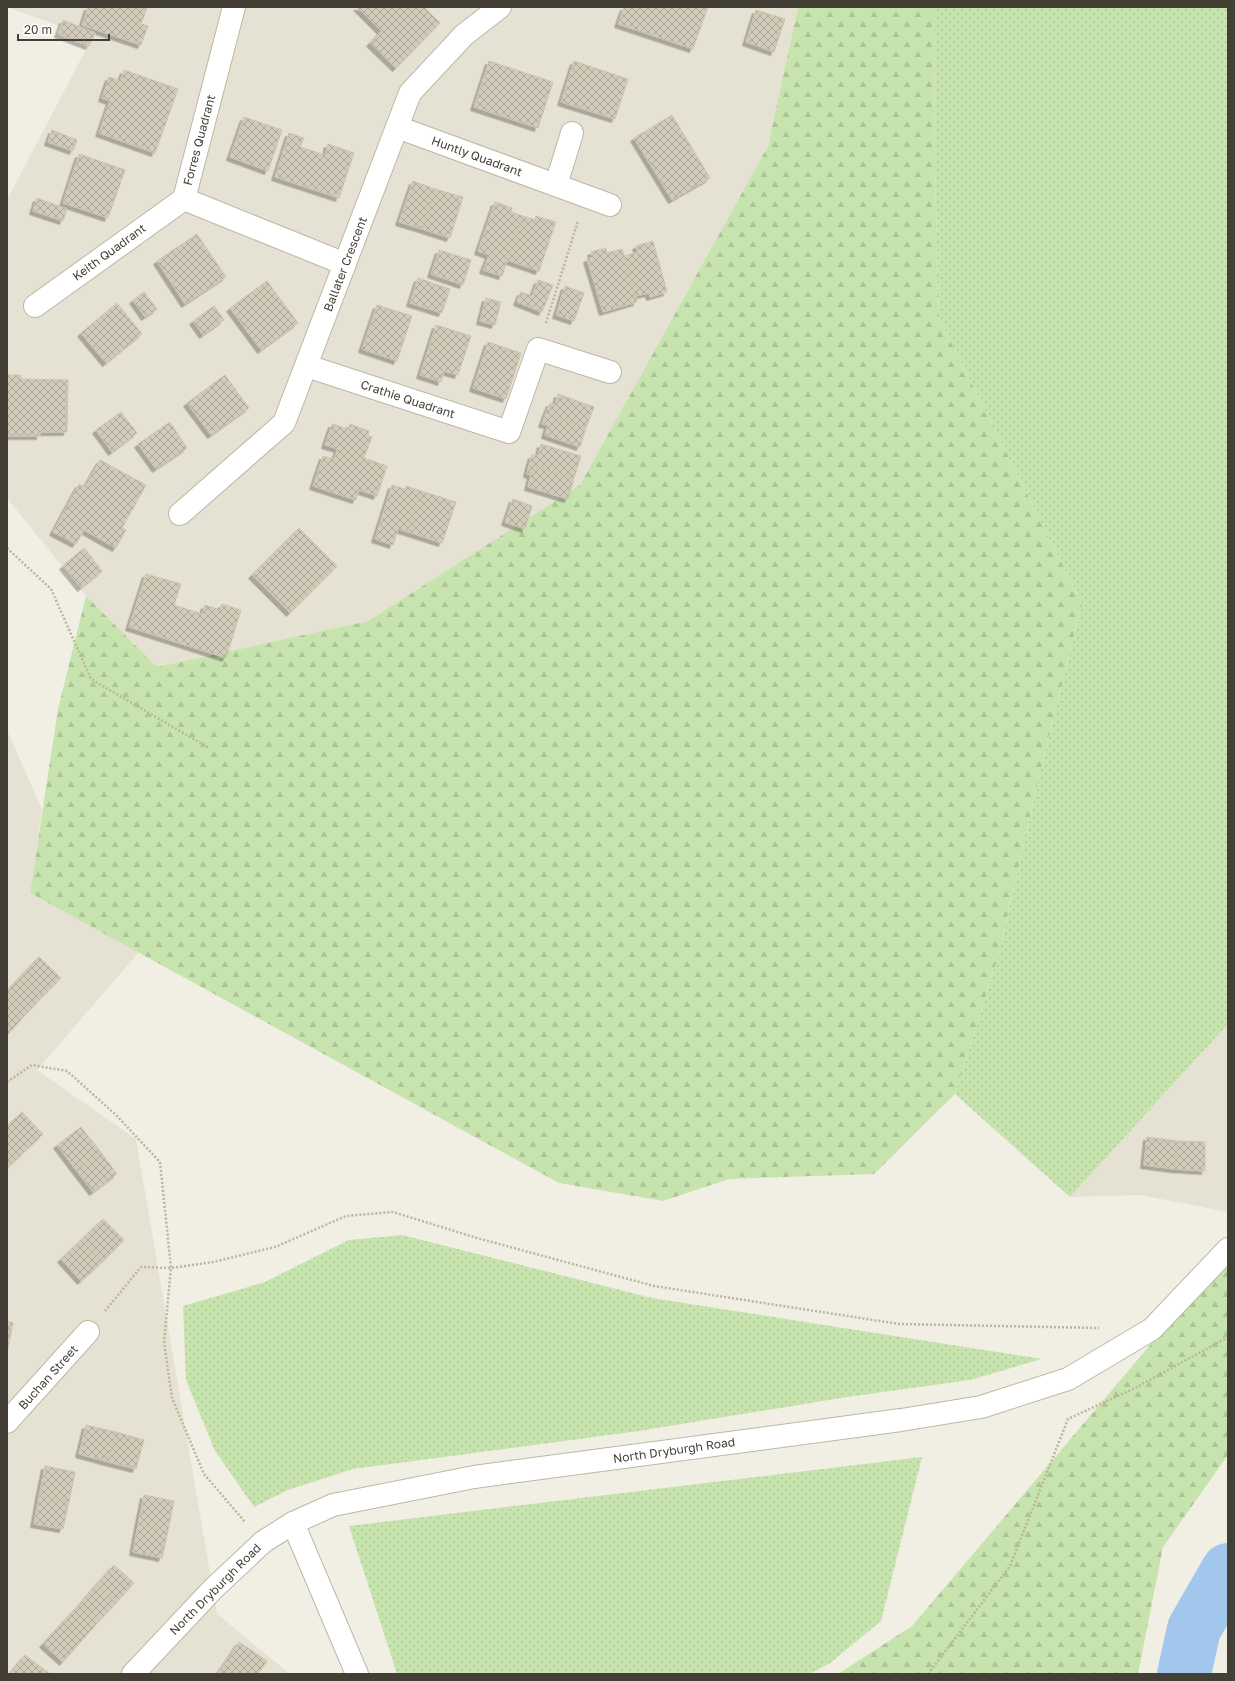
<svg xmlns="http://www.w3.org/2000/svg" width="1235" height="1681" viewBox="0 0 1235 1681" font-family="'Golos Text',sans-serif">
	<defs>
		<pattern id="grass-dots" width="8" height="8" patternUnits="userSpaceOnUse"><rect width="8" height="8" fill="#c7e4af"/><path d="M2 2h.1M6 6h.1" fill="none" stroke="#acc597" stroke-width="1.8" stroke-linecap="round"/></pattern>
		<pattern id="forest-firs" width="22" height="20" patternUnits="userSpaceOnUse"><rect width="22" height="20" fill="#c7e4af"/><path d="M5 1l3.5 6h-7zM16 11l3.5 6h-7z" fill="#acc597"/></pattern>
		<pattern id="building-cross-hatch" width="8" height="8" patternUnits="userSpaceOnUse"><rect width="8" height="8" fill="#d2cbba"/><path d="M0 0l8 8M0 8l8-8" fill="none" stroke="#aca698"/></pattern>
		<filter id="shadow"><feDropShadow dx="-3.5" dy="3.5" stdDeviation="0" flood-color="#0004"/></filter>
	</defs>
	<rect width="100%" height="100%" fill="#f1efe4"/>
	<g fill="#e5e1d3">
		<path d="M7,7H798L768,146L580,485L368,621L157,667L86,596L7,498V200L92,38Z"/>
		<path d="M7,730L42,809L30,893L139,952L37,1070L136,1139L217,1614L290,1674H7Z"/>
		<path d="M1228,1024V1212L1140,1195L1070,1197Z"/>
	</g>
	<g fill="url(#grass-dots)">
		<path d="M934,7H1228V1024L1070,1197L955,1094L999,954L1041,769L1082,603L939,318L935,168Z"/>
		<path d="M402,1235L652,1298L1042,1359L970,1380L847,1397L639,1431L353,1469L288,1490L254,1507L215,1451L186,1380L183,1306L265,1282L349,1240Z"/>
		<path d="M922,1457L881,1621L829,1664L809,1674H397L349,1526Z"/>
	</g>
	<g fill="url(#forest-firs)">
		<path d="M798,7H934L935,168L939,318L1082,603L1041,769L999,954L955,1094L874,1174L729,1179L663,1201L559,1183L30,893L58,709L86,596L157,667L368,621L580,485L768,146Z"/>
		<path d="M1228,1263V1455L1163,1547L1138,1674H838L912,1626L1156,1338Z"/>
	</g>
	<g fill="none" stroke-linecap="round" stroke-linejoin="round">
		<path stroke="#a3c7ec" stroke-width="54" d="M1184,1674L1194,1629L1228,1570"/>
	</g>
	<g fill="url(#building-cross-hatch)" stroke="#cdc4ae" filter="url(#shadow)">
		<path d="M88,7L147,8L141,24L148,26L141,45L82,25Z"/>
		<path d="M357,7H407L409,9L411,7H424L440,23L396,68L370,43L381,31Z"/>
		<path d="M624,7H708L693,49L618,24Z"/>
		<path d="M756,10L785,19L774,52L746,42Z"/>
		<path d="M63,20L95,33L89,46L58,34Z"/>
		<path d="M489,61L553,82L538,128L474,107Z"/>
		<path d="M574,61L628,79L615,119L561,102Z"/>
		<path d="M124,70L178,89L155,153L99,133L110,101L102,98L109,77L120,81Z"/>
		<path d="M672,115L710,178L672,200L634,138Z"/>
		<path d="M244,117L282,130L268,171L230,157Z"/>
		<path d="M52,130L77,140L73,151L48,142Z"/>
		<path d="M289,133L304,138L300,147L325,155L328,144L354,153L339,198L275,177Z"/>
		<path d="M79,154L125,170L108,218L63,203Z"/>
		<path d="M413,181L435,189L422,229L399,222Z"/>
		<path d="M435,189L463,197L450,238L422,229Z"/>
		<path d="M37,198L67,209L63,221L33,211Z"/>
		<path d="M495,202L512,208L511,212L523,216L502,276L483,270L489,255L478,251Z"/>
		<path d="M523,216L535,220L536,216L556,222L539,271L507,260Z"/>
		<path d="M197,234L226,277L185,304L157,261Z"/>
		<path d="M653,241L667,292L650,297L649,293L636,296L624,256L638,252L636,246Z"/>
		<path d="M606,248L607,253L622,249L637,302L603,312L587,259L593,257L591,252Z"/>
		<path d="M439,250L471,260L463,285L431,274Z"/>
		<path d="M418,278L450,289L442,313L410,303Z"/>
		<path d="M538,280L553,285L542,312L517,302L521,292L532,296Z"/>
		<path d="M267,281L298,323L261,350L230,308Z"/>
		<path d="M565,286L584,293L574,321L556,315Z"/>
		<path d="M144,292L157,309L145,317L133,300Z"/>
		<path d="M486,298L501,302L495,325L480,321Z"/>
		<path d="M117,303L142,334L106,363L81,333Z"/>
		<path d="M377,305L412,316L397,361L362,349Z"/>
		<path d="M214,306L224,320L203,335L193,321Z"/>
		<path d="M436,325L471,336L458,375L444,371L441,382L420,375Z"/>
		<path d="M488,342L521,353L506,399L473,388Z"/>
		<path d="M7,375H21V379L68,380L67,432H40V436H7Z"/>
		<path d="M225,375L249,408L211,435L187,403Z"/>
		<path d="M558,394L594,407L586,428L546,413L550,403L555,405Z"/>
		<path d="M121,412L137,433L112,452L96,430Z"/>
		<path d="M546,413L586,428L580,447L545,435L548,425L542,424Z"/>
		<path d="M170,422L187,448L156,469L138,444Z"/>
		<path d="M332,424L348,429L350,424L369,431L368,436L372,437L364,458L387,466L377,496L359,490L356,500L313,486L323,456L334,459L338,449L325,445Z"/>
		<path d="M541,444L581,456L574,478L529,465L532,455L538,456Z"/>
		<path d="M100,460L146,485L122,528L126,530L116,548L84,530L76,544L53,532L79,484L85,487Z"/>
		<path d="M529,465L574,478L568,499L528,487L531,475L527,474Z"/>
		<path d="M392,485L405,489L406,486L421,491L408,532L398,529L393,545L375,539Z"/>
		<path d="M421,491L456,502L442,543L408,532Z"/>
		<path d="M513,499L532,506L525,529L505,522Z"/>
		<path d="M299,528L337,566L290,613L252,575Z"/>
		<path d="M84,548L102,571L81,588L63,566Z"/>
		<path d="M146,574L181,584L174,605L202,614L205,605L220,610L222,604L241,610L226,658L129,627Z"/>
		<path d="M39,957L61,978L42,997L20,977Z"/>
		<path d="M20,977L42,997L26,1014L7,996V991Z"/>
		<path d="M7,996L26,1014L7,1035Z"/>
		<path d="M22,1112L43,1134L21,1155L7,1141V1126Z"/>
		<path d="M81,1127L100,1151L76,1170L57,1145Z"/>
		<path d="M1147,1137L1178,1141L1174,1169L1144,1165Z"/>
		<path d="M7,1141L21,1155L7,1168Z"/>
		<path d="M1178,1141L1205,1142V1171L1174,1169Z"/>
		<path d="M100,1151L117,1174L93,1192L76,1170Z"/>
		<path d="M103,1219L124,1240L102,1262L81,1240Z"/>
		<path d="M81,1240L102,1262L81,1281L61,1259Z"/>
		<path d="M7,1321L13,1323L7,1353Z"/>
		<path d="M86,1425L116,1432L108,1462L79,1454Z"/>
		<path d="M116,1432L144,1440L136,1469L108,1462Z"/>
		<path d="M45,1466L75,1472L69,1502L39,1496Z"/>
		<path d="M144,1495L174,1501L168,1531L138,1525Z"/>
		<path d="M39,1496L69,1502L63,1529L34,1524Z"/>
		<path d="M138,1525L168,1531L162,1558L133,1552Z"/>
		<path d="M114,1565L134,1583L116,1603L96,1585Z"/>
		<path d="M96,1585L116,1603L100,1620L81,1603Z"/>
		<path d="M81,1603L100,1620L83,1639L63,1622Z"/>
		<path d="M63,1622L83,1639L63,1662L43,1644Z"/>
		<path d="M239,1642L267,1661L258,1674H235L223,1666Z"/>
		<path d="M25,1655L49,1673L48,1674H10Z"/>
		<path d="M223,1666L235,1674H217Z"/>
	</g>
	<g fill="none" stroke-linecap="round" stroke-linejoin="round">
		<defs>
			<g id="minor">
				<path d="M234,7L184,199L345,264"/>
				<path d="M397,127L610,205"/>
				<path d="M556,185L572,133"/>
				<path d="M35,306L184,199"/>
				<path d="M307,366L509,432L538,349L610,372"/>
				<path d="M180,514L284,423L410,93L464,35L500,7"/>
				<path d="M7,1422L88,1332"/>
				<path d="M293,1523L357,1674"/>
				<path d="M133,1674L213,1589L263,1542L293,1523L333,1505L474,1477L901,1420L981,1407L1068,1379L1152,1329L1228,1249"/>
			</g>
		</defs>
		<use href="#minor" stroke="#bcb7a8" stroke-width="24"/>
		<g stroke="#bdb49a" stroke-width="2.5" stroke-dasharray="2 2" stroke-linecap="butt">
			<path d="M546,323L578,221"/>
			<path d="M7,548L51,589L91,679L209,748"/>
			<path d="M7,1082L32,1065L67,1071L116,1115L160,1162L171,1268L164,1342L172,1398L204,1474L245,1522"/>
			<path d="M105,1311L141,1267L171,1268L213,1262L275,1247L346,1216L393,1212L477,1238L654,1286L899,1324L1099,1328"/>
			<path d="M928,1674L1010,1566L1068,1419L1135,1388L1228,1337"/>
		</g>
		<use href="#minor" stroke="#fff" stroke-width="22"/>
	</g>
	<g text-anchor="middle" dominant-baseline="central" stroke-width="4" stroke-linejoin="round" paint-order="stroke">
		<g font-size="12" fill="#433f35" stroke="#fff">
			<text transform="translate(199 140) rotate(-75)">Forres Quadrant</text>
			<text transform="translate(477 156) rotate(20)">Huntly Quadrant</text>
			<text transform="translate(109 252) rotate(-36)">Keith Quadrant</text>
			<text transform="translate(345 264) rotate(-69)">Ballater Crescent</text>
			<text transform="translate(408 399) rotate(18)">Crathie Quadrant</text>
			<text transform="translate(48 1377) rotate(-48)">Buchan Street</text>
			<text transform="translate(674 1450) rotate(-8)">North Dryburgh Road</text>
			<text transform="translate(215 1589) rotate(-45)">North Dryburgh Road</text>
		</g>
	</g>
	<rect width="1235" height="1681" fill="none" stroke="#433f35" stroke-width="16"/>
	<path d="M18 34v6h91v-6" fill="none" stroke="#433f35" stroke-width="2"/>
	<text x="24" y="34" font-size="12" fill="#433f35" stroke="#ffffff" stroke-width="3" paint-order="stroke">20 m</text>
</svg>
